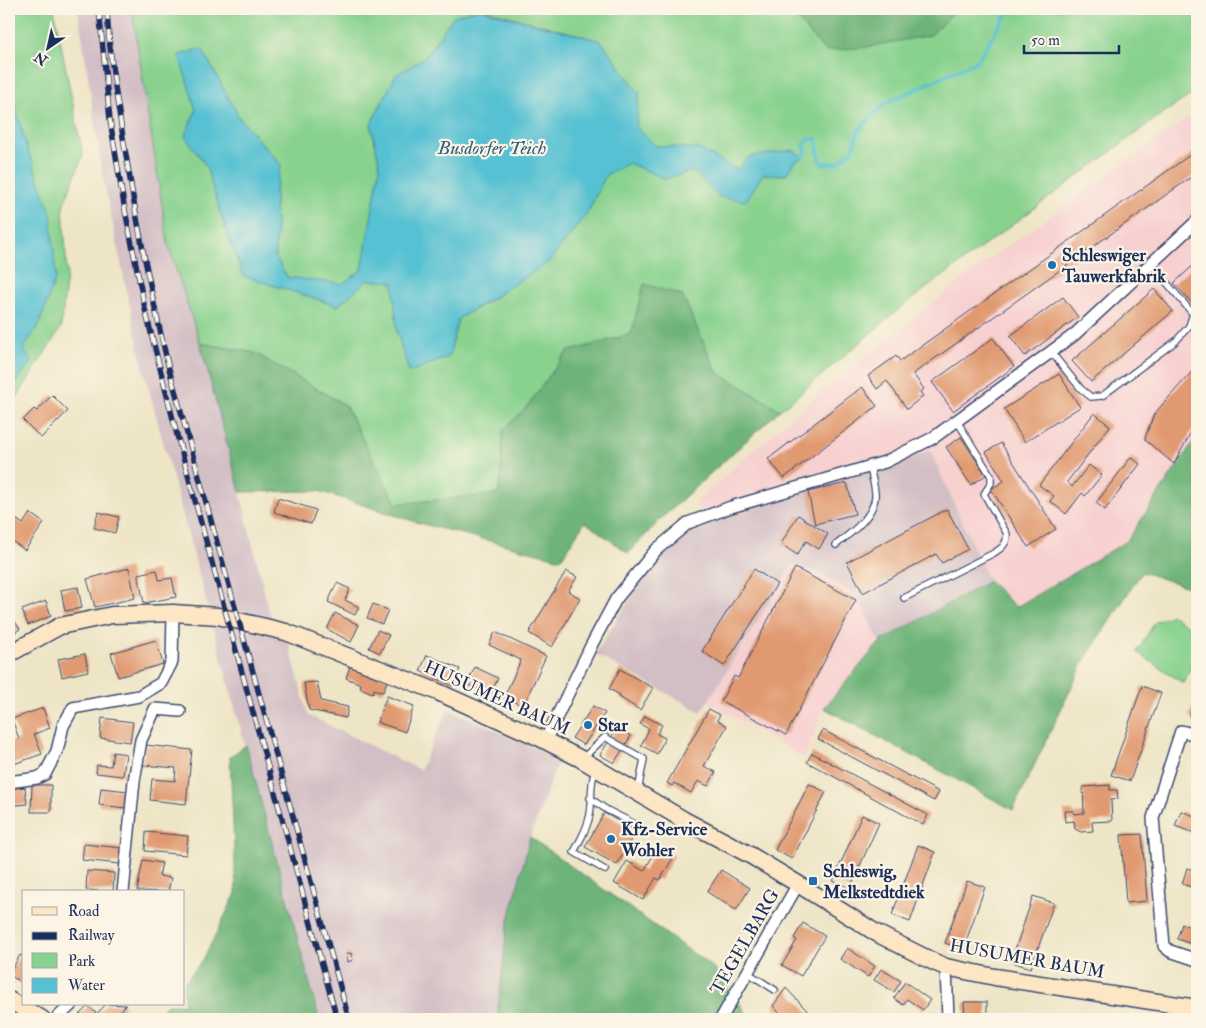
<svg xmlns="http://www.w3.org/2000/svg" width="1206" height="1028" viewBox="0 0 1206 1028" font-family="'IM FELL Double Pica',serif">
	<rect width="100%" height="100%" fill="#fcf5e5"/>
	<filter id="ink" filterUnits="userSpaceOnUse"><feTurbulence type="fractalNoise" baseFrequency=".02" numOctaves="2"/><feDisplacementMap in="SourceGraphic" scale="10" xChannelSelector="R" yChannelSelector="G"/><feConvolveMatrix kernelMatrix="1 2 1 2 8 2 1 2 1" color-interpolation-filters="sRGB"/></filter>
	<filter id="wash" filterUnits="userSpaceOnUse"><feTurbulence type="fractalNoise" baseFrequency=".0096" numOctaves="4" result="noise"/><feDisplacementMap in="SourceGraphic" scale="20" xChannelSelector="R" yChannelSelector="G"/><feGaussianBlur stdDeviation="1.12" result="paint"/><feColorMatrix in="noise" values="0 0 0 0 0 0 0 0 0 0 0 0 0 0 0 0 0 1.4 0 .05"/><feComposite in="paint" operator="in"/></filter>
	<g filter="url(#wash)">
		<rect width="100%" height="100%" fill="#eee5c6"/>
		<g fill="#f7d0d0">
			<path d="M1197,111V436L1127,541L1016,607L989,581L930,450L894,465L705,522L695,502L809,402L969,274Z"/>
			<path d="M793,564L816,572L857,595L880,642L824,708L804,758L707,701Z"/>
		</g>
		<g fill="#d2bec5">
			<path d="M78,9H132L168,244L200,343L240,492L269,612L289,644L308,715L420,770L448,709L546,753L565,743L530,837L507,928L497,1019H319L142,364L102,173Z"/>
			<path d="M930,450L989,581L880,642L856,595L816,572L793,564L701,712L595,654L647,572L680,538L705,522L894,465Z"/>
		</g>
		<g fill="#88d28e" stroke="#528076">
			<path d="M16,9H54L83,155L63,206L67,274L61,327L9,410V390L32,362L23,349L39,325L27,148L10,89Z"/>
			<path d="M132,9H479L454,16L424,58L396,75L371,124L380,167L362,270L342,284L287,278L275,256L276,238L275,191L281,165L240,119L202,49L179,55L196,110L185,136L206,166L227,234L244,276L338,306L367,280L394,282L397,332L409,371L448,357L458,319L499,295L588,212L606,174L629,163L665,178L693,171L719,197L763,174L786,175L793,163L737,170L699,149L656,146L636,127L639,93L601,41L483,9H789L825,51L931,35L957,9H1197V91L1162,114L905,304L780,410L717,372L682,295L631,334L567,352L525,409L503,430L501,475L499,494L396,504L345,405L255,353L200,343L168,244Z"/>
			<path d="M1172,615L1197,632V658L1183,683L1137,652L1155,622Z"/>
		</g>
		<g fill="#6eb479" stroke="#44726c">
			<path d="M789,9H957L931,35L867,47L825,51Z"/>
			<path d="M644,284L682,295L717,372L780,410L665,515L628,553L585,522L561,559L419,523L319,491L240,492L200,343L255,353L345,405L396,504L498,494L501,475L503,430L525,409L567,352L631,334Z"/>
			<path d="M1197,436V590L1142,572L1085,659L1013,810L824,708L880,642L989,581L1016,607L1127,541Z"/>
			<path d="M246,745L319,1019H168L162,1010L167,1004H184V983L204,958L236,893L230,757Z"/>
			<path d="M530,837L714,968L751,1019H497L507,928Z"/>
		</g>
		<g fill="#56c1d2" stroke="#387898">
			<path d="M9,9H16L10,89L27,148L51,213L56,277L39,325L23,349L32,362L9,390Z"/>
			<path d="M479,9L601,41L639,93L636,127L656,146L699,149L737,170L749,157L793,150L803,157L793,163L786,175L763,174L746,201L719,197L693,171L665,179L629,163L606,175L588,212L548,263L458,319L449,357L409,372L397,332L393,282L367,280L338,306L244,276L227,234L206,166L185,136L196,110L179,55L202,49L240,119L281,165L275,191L276,238L275,256L287,277L342,284L362,270L380,167L371,124L396,75L424,58L454,16Z"/>
		</g>
		<g fill="none" stroke-linecap="round" stroke-linejoin="round">
			<path stroke="#56c1d2" stroke-width="4" d="M803,157L806,152L804,144L809,139H817L818,152L822,164L837,163L853,150L858,131L884,104L977,61L1010,9"/>
		</g>
		<g id="blocks">
			<g fill="#e09970">
				<path d="M1197,150V173L913,374L924,389L920,392L923,396L907,409L887,381L877,389L868,376L896,356L900,361Z"/>
				<path d="M1195,264L1197,267V309L1174,283Z"/>
				<path d="M1154,289L1173,311L1091,382L1072,361Z"/>
				<path d="M1063,297L1078,317L1025,356L1010,336Z"/>
				<path d="M993,338L1014,367L953,411L932,382Z"/>
				<path d="M1197,366V421L1174,464L1145,440L1146,435L1154,414Z"/>
				<path d="M1059,374L1080,407L1025,442L1004,409Z"/>
				<path d="M862,387L877,406L784,478L768,459Z"/>
				<path d="M52,395L68,411L41,438L23,420L34,409L37,411Z"/>
				<path d="M1094,413L1110,426L1067,482L1072,487L1089,465L1102,475L1085,496L1082,493L1066,514L1050,501L1054,496L1039,485Z"/>
				<path d="M961,437L986,475L971,485L946,447Z"/>
				<path d="M1001,443L1056,529L1028,547L991,489L1004,481L986,452Z"/>
				<path d="M1131,457L1140,464L1105,510L1096,503Z"/>
				<path d="M847,483L855,514L815,524L808,492Z"/>
				<path d="M278,498L316,510L311,524L274,512Z"/>
				<path d="M947,509L968,549L942,563L936,554L863,593L847,562Z"/>
				<path d="M98,512L119,517L115,533L94,528Z"/>
				<path d="M30,513L44,523L25,550L9,539V516L10,515L23,524Z"/>
				<path d="M798,515L828,534L819,549L806,541L797,555L781,544Z"/>
				<path d="M129,568L135,598L95,607L87,579Z"/>
				<path d="M795,568L856,600L786,735L721,701L734,676L738,678Z"/>
				<path d="M754,569L777,584L724,666L702,651Z"/>
				<path d="M157,570L159,580L172,578L176,597L144,603L138,574Z"/>
				<path d="M566,571L577,577L568,591L580,598L552,647L529,633Z"/>
				<path d="M337,583L350,589L345,600L359,607L355,615L328,602Z"/>
				<path d="M78,587L82,608L65,611L61,590Z"/>
				<path d="M46,601L51,616L28,625L22,610Z"/>
				<path d="M373,604L388,610L382,624L367,618Z"/>
				<path d="M9,613L20,629L9,636Z"/>
				<path d="M335,613L359,625L351,642L327,629Z"/>
				<path d="M378,630L389,635L380,653L369,648Z"/>
				<path d="M495,632L546,656L523,706L504,697L521,660L489,645Z"/>
				<path d="M156,640L163,664L118,677L111,653Z"/>
				<path d="M85,654L88,671L62,677L58,659Z"/>
				<path d="M427,655L460,669L453,686L420,671Z"/>
				<path d="M350,666L388,679L383,692L374,689L373,693L360,688L361,684L346,678Z"/>
				<path d="M475,667L498,678L490,695L467,684Z"/>
				<path d="M620,669L653,688L640,710L619,697L620,695L609,689Z"/>
				<path d="M317,682L321,701L348,707L346,718L309,710L304,683Z"/>
				<path d="M1142,686L1161,693L1130,781L1111,775Z"/>
				<path d="M1197,695V720L1189,717Z"/>
				<path d="M387,696L414,706L405,732L377,722Z"/>
				<path d="M593,706L605,713L584,745L572,738Z"/>
				<path d="M43,708L50,728L34,734L42,754L11,765L9,760V743L19,739L12,719Z"/>
				<path d="M709,709L720,715L717,720L727,726L704,766L716,772L708,786L698,781L691,793L674,783L672,786L667,783Z"/>
				<path d="M645,716L662,725L657,734L665,738L657,754L641,745L649,729L640,724Z"/>
				<path d="M102,718L133,722L130,742L100,738Z"/>
				<path d="M617,728L631,736L614,763L600,755Z"/>
				<path d="M823,730L939,792L934,801L818,739Z"/>
				<path d="M145,745L192,750L186,804L150,800L152,779L175,781L176,768L142,765Z"/>
				<path d="M113,752L126,754L123,776L96,773L97,765L111,766Z"/>
				<path d="M812,753L928,815L923,825L807,762Z"/>
				<path d="M1197,762V779L1192,777Z"/>
				<path d="M809,784L826,792L792,859L775,850Z"/>
				<path d="M32,785H51V812H31Z"/>
				<path d="M1110,785V790H1117L1118,799L1111,800L1112,821L1092,822L1093,831L1081,832L1075,829L1074,821L1065,822L1064,811H1073L1074,814L1084,813L1083,787Z"/>
				<path d="M25,787L27,804L9,806V789Z"/>
				<path d="M101,788L128,791L126,808L99,805Z"/>
				<path d="M1181,811L1197,817V834L1175,826Z"/>
				<path d="M604,813L636,831L617,865L585,847Z"/>
				<path d="M862,815L879,823L850,888L833,881Z"/>
				<path d="M146,832L188,836L186,855L145,851Z"/>
				<path d="M1142,834L1147,901L1126,903L1121,835Z"/>
				<path d="M84,844L122,848L120,864L82,860Z"/>
				<path d="M918,845L935,852L910,922L892,915Z"/>
				<path d="M658,847L674,856L660,880L656,878L643,900L614,883L627,861L644,871Z"/>
				<path d="M143,860L162,863L159,876L171,878L168,892L137,891Z"/>
				<path d="M1187,868L1197,871V889L1182,884Z"/>
				<path d="M721,870L750,888L736,910L707,892Z"/>
				<path d="M87,871L114,873L113,892L86,890Z"/>
				<path d="M967,881L985,887L963,950L945,943Z"/>
				<path d="M1033,896L1054,903L1031,968L1011,962Z"/>
				<path d="M803,923L825,936L801,976L782,965L797,940L794,938Z"/>
				<path d="M1182,924L1197,929V946L1177,939Z"/>
				<path d="M847,948L875,966L868,977L840,959Z"/>
				<path d="M351,953L353,960L348,962L346,954Z"/>
				<path d="M20,955L24,957V984L9,975Z"/>
				<path d="M881,969L901,981L894,992L874,980Z"/>
				<path d="M905,982L930,1000L923,1010L907,999L903,1005L894,998Z"/>
				<path d="M786,988L815,1019H785L773,1006Z"/>
				<path d="M964,1002H987V1019H965Z"/>
				<path d="M106,1004L126,1005L113,1019L76,1018L88,1006L97,1014Z"/>
				<path d="M934,1014V1019H922L921,1015Z"/>
			</g>
		</g>
	</g>
	<g filter="url(#ink)">
		<use href="#blocks" fill-opacity="0" stroke="#3b4a6e" stroke-width="1"/>
		<g fill="none" stroke-linecap="round" stroke-linejoin="round">
			<defs>
				<g id="lane">
					<path d="M1051,352L1081,389L1091,397L1102,396L1176,341L1189,326L1193,314L1151,264"/>
					<path d="M836,545C850,533 873,518 875,497C876,488 871,476 870,466"/>
					<path d="M904,598L994,553C1002,548 1007,544 1007,534L984,494L991,483V476L957,421"/>
					<path d="M583,758L605,737L644,759L638,791"/>
					<path d="M595,770C589,788 593,798 590,814C588,828 580,840 574,852L605,870"/>
					<path d="M590,798L607,810L641,827"/>
					<path d="M748,973L775,990"/>
				</g>
				<g id="street">
					<path d="M1197,735L1181,731L1153,818L1164,946L1170,951L1197,960"/>
					<path d="M545,741L592,644L616,599L656,550L688,523L731,507L885,462L933,438L1074,335L1197,221"/>
					<path d="M9,782L37,778L45,774L57,751L63,726L73,708L139,696L161,683L172,662L173,613"/>
					<path d="M123,892L134,781L141,740L155,709L180,711"/>
					<path d="M946,967L948,1019"/>
					<path d="M722,1017L798,884"/>
					<path d="M56,1019L72,1004"/>
				</g>
				<g id="secondary">
					<path d="M9,654L60,626L112,615L173,613L218,616L286,632L438,692L538,737L581,759L684,820L750,855L798,884L878,934L934,962L946,967L995,977L1197,1008"/>
					<path d="M9,1000L42,1019"/>
				</g>
			</defs>
			<use href="#lane" stroke="#3b4a6e" stroke-width="8"/>
			<use href="#street" stroke="#3b4a6e" stroke-width="14"/>
			<use href="#secondary" stroke="#3b4a6e" stroke-width="19"/>
			<use href="#lane" stroke="#fff" stroke-width="5.5"/>
			<use href="#street" stroke="#fff" stroke-width="11"/>
			<use href="#secondary" stroke="#fce6c4" stroke-width="16"/>
			<defs>
				<g id="rail">
					<path d="M99,9L110,120L124,205L145,309L177,435L337,1019"/>
					<path d="M107,9C109,52 116,95 123,137C135,214 150,290 168,365L349,1019"/>
				</g>
			</defs>
			<use href="#rail" stroke="#1b2f5e" stroke-width="5.5"/>
			<use href="#rail" stroke="#fcf5e5" stroke-width="4" stroke-dasharray="11" stroke-linecap="butt"/>
		</g>
	</g>
	<g fill="#1f6fb2" stroke="#fcf5e5" stroke-width="2">
		<circle cx="1052" cy="265" r="5"/>
		<circle cx="588" cy="725" r="5"/>
		<circle cx="611" cy="839" r="5"/>
		<rect x="808" y="876" width="10" height="10" rx="2.5"/>
	</g>
	<g text-anchor="middle" dominant-baseline="central" stroke-width="4.5" stroke-linejoin="round" paint-order="stroke">
		<g font-size="18" font-weight="bold" fill="#1b2f5e" stroke="#fcf5e5" text-anchor="start">
			<text x="1062" y="255">Schleswiger<tspan x="1062" dy="21">Tauwerkfabrik</tspan></text>
			<text x="598" y="725">Star</text>
			<text x="621" y="829">Kfz-Service<tspan x="621" dy="21">Wohler</tspan></text>
			<text x="823" y="871">Schleswig,<tspan x="823" dy="21">Melkstedtdiek</tspan></text>
		</g>
		<g font-size="18" fill="#1b2f5e" stroke="#fcf5e5">
			<text transform="translate(497 698) rotate(24)">HUSUMER BAUM</text>
			<text transform="translate(745 942) rotate(-60)">TEGELBARG</text>
			<text transform="translate(1027 959) rotate(10)">HUSUMER BAUM</text>
		</g>
		<g font-size="19" font-style="italic" fill="#2d5b81" stroke="#fcf5e5">
			<text x="492" y="148">Busdorfer Teich</text>
		</g>
	</g>
	<rect width="1206" height="1028" fill="none" stroke="#fcf5e5" stroke-width="30"/>
	<rect x="22" y="890" width="162" height="115" fill="#fcf5e5" stroke="#a2a6af"/>
	<rect x="32" y="907" width="25" height="8" fill="#fce6c4" stroke="#a2a6af"/>
	<text x="68" y="916" font-size="15" fill="#1b2f5e">Road</text>
	<rect x="32" y="932" width="25" height="8" fill="#1b2f5e" stroke="#a2a6af"/>
	<text x="68" y="940" font-size="15" fill="#1b2f5e">Railway</text>
	<rect x="32" y="953" width="25" height="15" fill="#88d28e" stroke="#a2a6af"/>
	<text x="68" y="966" font-size="15" fill="#1b2f5e">Park</text>
	<rect x="32" y="978" width="25" height="15" fill="#56c1d2" stroke="#a2a6af"/>
	<text x="68" y="990" font-size="15" fill="#1b2f5e">Water</text>
	<g transform="translate(48 48) rotate(214)" stroke="#fcf5e5" stroke-width="4" paint-order="stroke">
	<path d="M0-4L9 19L0 12L-9 19Z" fill="#1b2f5e"/>
	<text y="-8" font-size="14" font-weight="bold" text-anchor="middle" fill="#1b2f5e">N</text>
	</g>
	<path d="M1024 45v8h95v-8" fill="none" stroke="#1b2f5e" stroke-width="2.5"/>
	<text x="1031" y="45" font-size="15" fill="#1b2f5e" stroke="#fcf5e5" stroke-width="4" paint-order="stroke">50 m</text>
</svg>
